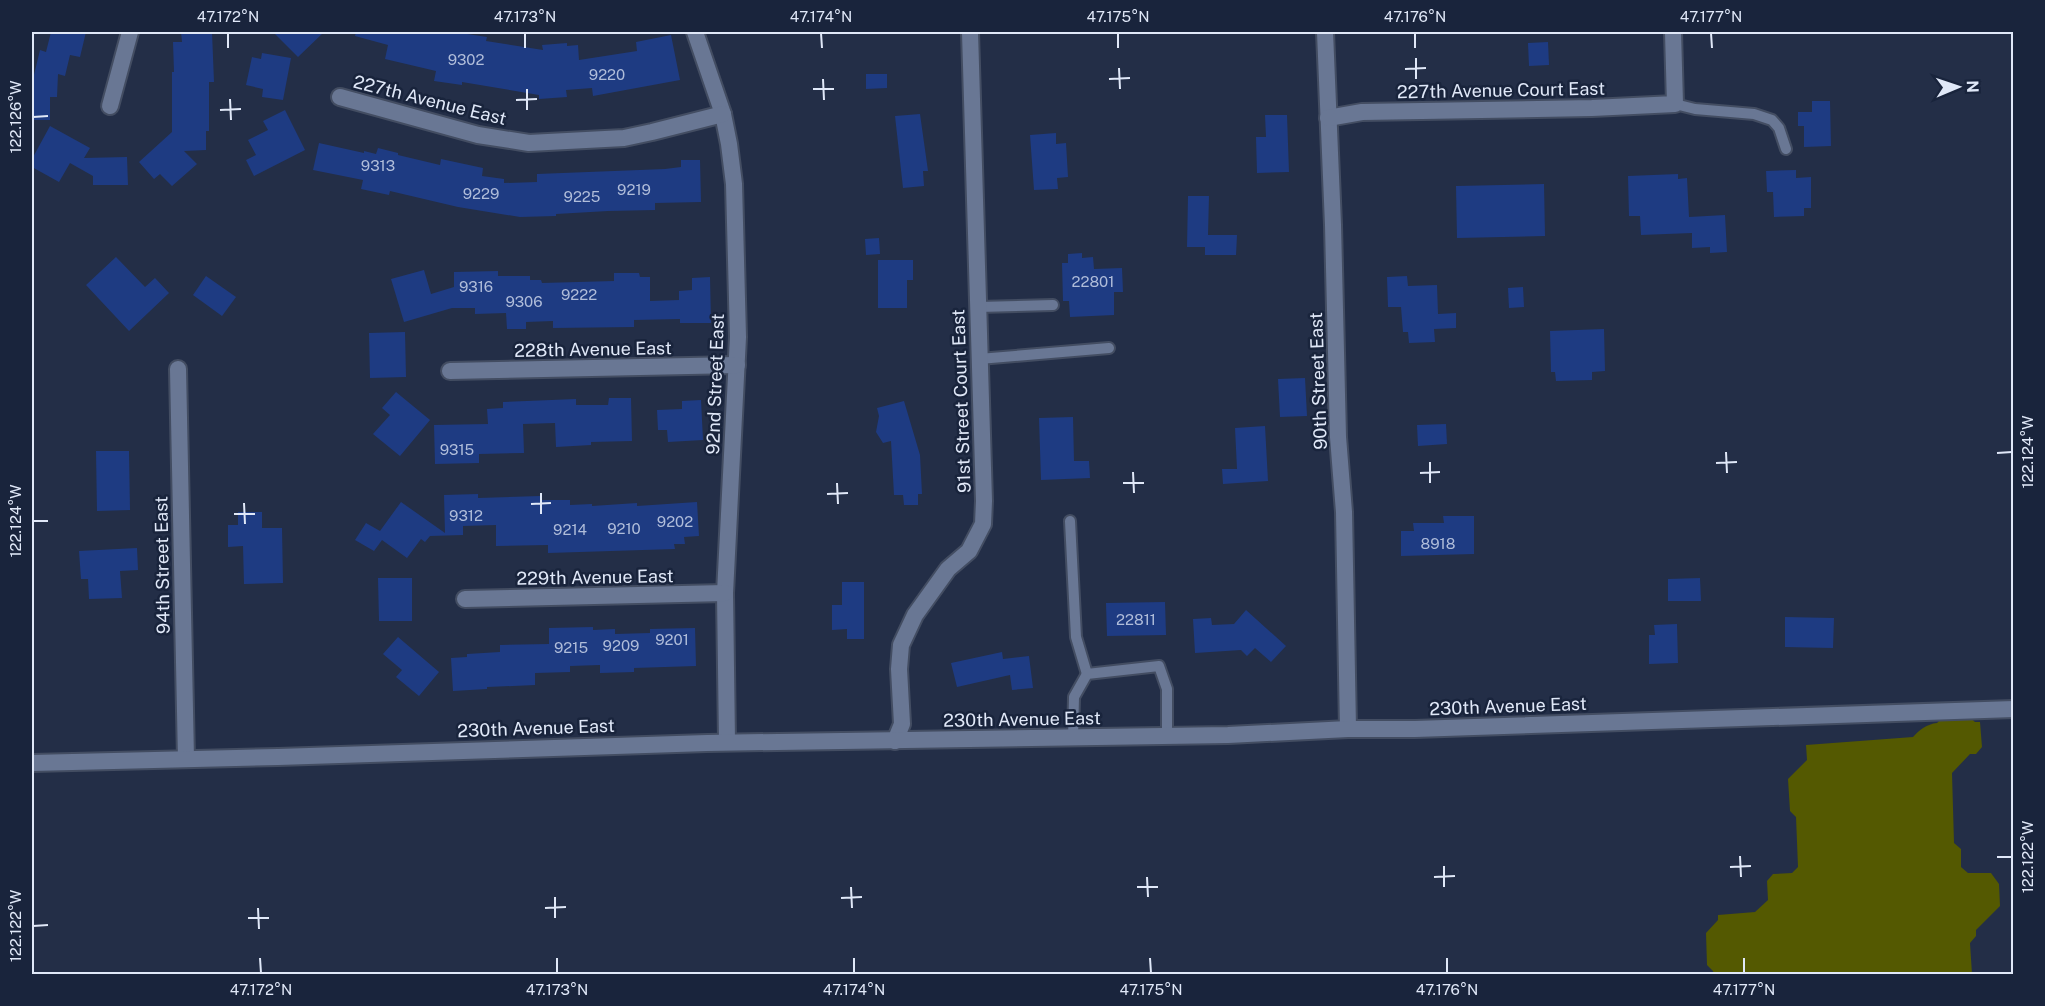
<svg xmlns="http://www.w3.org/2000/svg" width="2045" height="1006" viewBox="0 0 2045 1006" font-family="'Public Sans',sans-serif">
	<rect width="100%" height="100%" fill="#232e47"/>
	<path fill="#545901" d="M1968,716L1975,722H1980L1982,747L1976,754H1970L1952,773L1954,843L1961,849V867L1968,873H1991L1999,884L2000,906L1976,930V936L1970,943L1972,974H1714L1713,971L1707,965L1706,933L1718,920V915L1755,912L1768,900L1767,881L1773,874L1792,873L1798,867L1796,817L1790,811L1788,779L1807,760L1806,745L1913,737C1919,730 1927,724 1937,723L1943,717Z"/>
	<g fill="#1e3b82">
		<path d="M51,32H86L80,57L70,55L65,76L58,74L57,97H50V120H32V83L40,50L46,52Z"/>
		<path d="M181,32H212L214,82H209V131H206V150L184,151L197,164L172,186L160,174L154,179L139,162L172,132V72H174L173,42H182Z"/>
		<path d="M273,32H324L298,57Z"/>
		<path d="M356,32H454L487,37L486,41L543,50L542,45L567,43V46L578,45L579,60L637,51L636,42L671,35L680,80L593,96L592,88L566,90L567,97L539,99V95L462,82V85L434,81L436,71L385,59L388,45L355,36Z"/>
		<path d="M1548,42L1549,65L1529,66L1528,43Z"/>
		<path d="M262,53L291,58L283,100L262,97L263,89L246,85L252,57L261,59Z"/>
		<path d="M866,74H887V88L866,89Z"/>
		<path d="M1812,101H1830L1831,146L1804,147V126H1798V112H1812Z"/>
		<path d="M285,110L305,150L254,176L246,160L256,155L248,140L268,130L263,121Z"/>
		<path d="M920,114L928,171H923L924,186L903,188L895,116Z"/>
		<path d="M1265,115H1287L1289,172L1257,173L1256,137H1266Z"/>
		<path d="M50,126L90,148L84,158L127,157L128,185H93V176L70,163L59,182L32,167V159Z"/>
		<path d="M1056,133V144L1066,143L1068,177L1057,178L1058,189L1034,190L1030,135Z"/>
		<path d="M319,143L364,153V151L376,154L378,148L398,153V155L440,165L441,159L483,168L482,176L504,179V183L537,182V174L665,169L681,167V160H700L701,202L655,203V210L608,211L556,214V216L520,217L458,207L390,191L389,195L361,189L363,180L313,170Z"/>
		<path d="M1796,170V178L1811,177V208H1804V216L1774,217L1773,192H1767L1766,171Z"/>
		<path d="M1678,174V179L1687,178L1689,217L1725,215L1727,252L1710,253V247L1692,248V233L1641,235L1640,216H1629L1628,176Z"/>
		<path d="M1544,184L1545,236L1457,238L1456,186Z"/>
		<path d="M1188,196H1209L1208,235H1237L1236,255H1205V247H1187Z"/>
		<path d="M879,238L880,254L866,255L865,239Z"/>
		<path d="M1082,253V258L1093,257L1094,269L1122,268L1123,292H1114V315L1070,317L1069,301H1063L1062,263H1068V254Z"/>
		<path d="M116,257L145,287L155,278L169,293L129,331L86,285Z"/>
		<path d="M878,260H913V280H907V308H878Z"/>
		<path d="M424,270L431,294L454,287V272L498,271V276H530V280H541L542,283L614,281V273H639L640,277H650V301L679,300V291L692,290V278L710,277L711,323H680V319L634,320V327L553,328V321L526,322V329H507L506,313L475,314V308H452L404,322L391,279Z"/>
		<path d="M206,276L236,297L222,316L193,295Z"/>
		<path d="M1407,276L1408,286L1437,285L1438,314L1456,313V328L1434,329L1435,342L1409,343L1408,332H1403L1401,307H1388L1387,277Z"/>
		<path d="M1523,287L1524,307L1509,308L1508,288Z"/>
		<path d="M1604,329L1605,371L1592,372V380L1556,381L1555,372H1551L1550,331Z"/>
		<path d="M405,332L406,377L370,378L369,333Z"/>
		<path d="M1305,378L1307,416L1280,417L1278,379Z"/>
		<path d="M396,392L430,420L400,456L373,434L390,415L382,408Z"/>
		<path d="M609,398H631L632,441L591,442V445L556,447L555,423L523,424L524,453L479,454V463L435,464L434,425L488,424L487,409L503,408V402L576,399V405H608Z"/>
		<path d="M701,400L703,440L668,442L667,430H658L657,410L682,409V401Z"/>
		<path d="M904,401L920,455L922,494H918V505H904L903,495H894L891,441L883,443L876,432L879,416L877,408Z"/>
		<path d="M1073,417L1074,461H1089L1090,478L1041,480L1039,418Z"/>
		<path d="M1446,424L1447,444L1418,446L1417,425Z"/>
		<path d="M1265,426L1268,481L1223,484L1222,469H1237L1235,428Z"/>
		<path d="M96,451H129L130,510L97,511Z"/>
		<path d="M478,494V498L540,496L541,500H570V505L592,504V506L637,503V506L697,502L699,536L684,537L685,544H674L675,549L548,553V545L496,546V525L463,526V535L430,536L425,542L421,539L407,558L382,540L374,551L355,540L366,523L380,531L401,502L445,533L444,495Z"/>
		<path d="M238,512H262V528H282L283,583L244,584L243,546L228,547V525H238Z"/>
		<path d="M1443,516H1474V554L1401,556V531H1414L1413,523H1444Z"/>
		<path d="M137,548L138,570L120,571L122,598L89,599L88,579H81L79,551Z"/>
		<path d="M378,578H412V621H379Z"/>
		<path d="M1700,578L1701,601H1668V579Z"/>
		<path d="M842,582H864V639H847V629L832,630V605H842Z"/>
		<path d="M1165,602L1166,635L1107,636L1106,603Z"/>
		<path d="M1246,610L1286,646L1271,662L1255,648L1247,656L1241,650L1195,653L1193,619L1211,618L1212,625L1234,624Z"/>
		<path d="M1785,617L1834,618L1833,648L1785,647Z"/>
		<path d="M1677,624L1678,663L1649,664V635H1655L1654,625Z"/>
		<path d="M593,627V630L615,629V634L650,633V629L695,628L696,666L634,668V672L600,673V665L570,666V672L535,673V685L487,687V689L453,691L451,658L467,657V654L500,652V645L549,644V628Z"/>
		<path d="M398,637L439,672L419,696L396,677L402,670L383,654Z"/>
		<path d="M1002,652L1003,659L1029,656L1033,688L1012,690L1010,675L957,687L951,663Z"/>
	</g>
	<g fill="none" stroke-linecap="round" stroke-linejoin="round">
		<defs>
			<g id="service">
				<path d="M1675,104L1695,109L1754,114L1772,120L1779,128L1786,149"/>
				<path d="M978,307L1053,305"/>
				<path d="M979,359L1109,348"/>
				<path d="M1070,521L1076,637L1087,674"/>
				<path d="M1073,738L1074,697L1087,674L1159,666L1167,689V736"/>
			</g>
			<g id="minor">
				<path d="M695,32L723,114L729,144L734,184L738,337L725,593L727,742"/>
				<path d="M1325,32L1333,225L1338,437L1344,512L1348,729"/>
				<path d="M340,97L478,135L529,143L624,138L652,132L723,114"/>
				<path d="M110,106L130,32"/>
				<path d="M1328,118L1362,112L1592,108L1675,104L1673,32"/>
				<path d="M178,369L186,759"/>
				<path d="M450,371L737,365"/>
				<path d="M465,599L725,593"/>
				<path d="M895,741L902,724L899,669L901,645L915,615L948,569L969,551L983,524L984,501L970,32"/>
				<path d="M32,763L278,757L707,743L1228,735L1348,729H1415L2014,709"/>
			</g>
		</defs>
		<use href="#service" stroke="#434d62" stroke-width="14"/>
		<use href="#minor" stroke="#434d62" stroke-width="20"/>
		<use href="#service" stroke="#697794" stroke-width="10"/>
		<use href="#minor" stroke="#697794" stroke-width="16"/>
	</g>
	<path fill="none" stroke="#e0e8f8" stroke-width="2" d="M228,33V48M525,33V48M821,33L822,48M1118,33V48M1415,33V48M1711,33L1712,48M1416,58V79M1119,68L1120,89M1405,69L1426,68M823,79L824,100M1109,79L1130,78M527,89V110M813,89H834M230,99L231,120M516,100L537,99M220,110L241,109M33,117L48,116M1726,452L1727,473M1997,453L2012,452M1430,462V483M1716,463L1737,462M1133,472L1134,493M1420,473L1440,472M837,483L838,504M1123,483H1144M541,493V514M827,494L848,493M244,503L245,524M531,504L551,503M234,514H255M33,521H48M1740,856L1741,877M1997,857H2012M1444,866V887M1730,867L1751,866M1147,877L1148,897M1434,877L1455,876M851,887L852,908M1137,887H1158M555,897V918M841,898L862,897M258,908L259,929M545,908L566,907M248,918H269M33,926L48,925M260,958L261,973M557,958V973M854,958V973M1150,958L1151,973M1447,958V973M1744,958V973"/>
	<g text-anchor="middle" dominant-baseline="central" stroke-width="5" stroke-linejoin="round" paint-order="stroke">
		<g font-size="15" fill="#b0bdda">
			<text x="466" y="59">9302</text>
			<text x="607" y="74">9220</text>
			<text x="378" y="165">9313</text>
			<text x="634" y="189">9219</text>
			<text x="481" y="193">9229</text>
			<text x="582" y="196">9225</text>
			<text x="1093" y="281">22801</text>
			<text x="476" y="286">9316</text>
			<text x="579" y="294">9222</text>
			<text x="524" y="301">9306</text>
			<text x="457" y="449">9315</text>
			<text x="466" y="515">9312</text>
			<text x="675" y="521">9202</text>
			<text x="624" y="528">9210</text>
			<text x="570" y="529">9214</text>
			<text x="1438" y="543">8918</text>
			<text x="1136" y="619">22811</text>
			<text x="672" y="639">9201</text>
			<text x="621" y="645">9209</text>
			<text x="571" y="647">9215</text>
		</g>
		<g font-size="18" fill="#e0e8f8" stroke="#19243c">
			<text transform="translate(1501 90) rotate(-1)">227th Avenue Court East</text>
			<text transform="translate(430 100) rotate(14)">227th Avenue East</text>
			<text transform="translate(593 349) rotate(-1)">228th Avenue East</text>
			<text transform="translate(1318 381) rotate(-92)">90th Street East</text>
			<text transform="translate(715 384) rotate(-88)">92nd Street East</text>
			<text transform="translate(961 401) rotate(-92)">91st Street Court East</text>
			<text transform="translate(162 565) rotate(-91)">94th Street East</text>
			<text transform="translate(595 577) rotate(-1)">229th Avenue East</text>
			<text transform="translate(1508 706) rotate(-2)">230th Avenue East</text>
			<text transform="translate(1022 719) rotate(-1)">230th Avenue East</text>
			<text transform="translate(536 728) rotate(-2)">230th Avenue East</text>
		</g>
	</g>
	<rect width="2045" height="1006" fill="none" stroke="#19243c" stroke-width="66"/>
	<g transform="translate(1958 87) rotate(88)" stroke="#19243c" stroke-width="4.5" paint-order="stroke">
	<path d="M0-4.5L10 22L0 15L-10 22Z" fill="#e0e8f8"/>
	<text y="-9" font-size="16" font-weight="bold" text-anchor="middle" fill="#e0e8f8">N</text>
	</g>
	<rect x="33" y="33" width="1979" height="940" fill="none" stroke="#e0e8f8" stroke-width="2"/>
	<g font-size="15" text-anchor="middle" fill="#e0e8f8">
		<text x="228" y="22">47.172°N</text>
		<text x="525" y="22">47.173°N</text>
		<text x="821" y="22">47.174°N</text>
		<text x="1118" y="22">47.175°N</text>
		<text x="1415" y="22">47.176°N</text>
		<text x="1711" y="22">47.177°N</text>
		<text transform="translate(16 117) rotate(-90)" y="5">122.126°W</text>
		<text transform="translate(2028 452) rotate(-90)" y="5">122.124°W</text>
		<text transform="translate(16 521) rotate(-90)" y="5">122.124°W</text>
		<text transform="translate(2028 857) rotate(-90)" y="5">122.122°W</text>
		<text transform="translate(16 926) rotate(-90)" y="5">122.122°W</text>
		<text x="261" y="995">47.172°N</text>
		<text x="557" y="995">47.173°N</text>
		<text x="854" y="995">47.174°N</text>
		<text x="1151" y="995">47.175°N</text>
		<text x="1447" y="995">47.176°N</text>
		<text x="1744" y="995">47.177°N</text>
	</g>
</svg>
